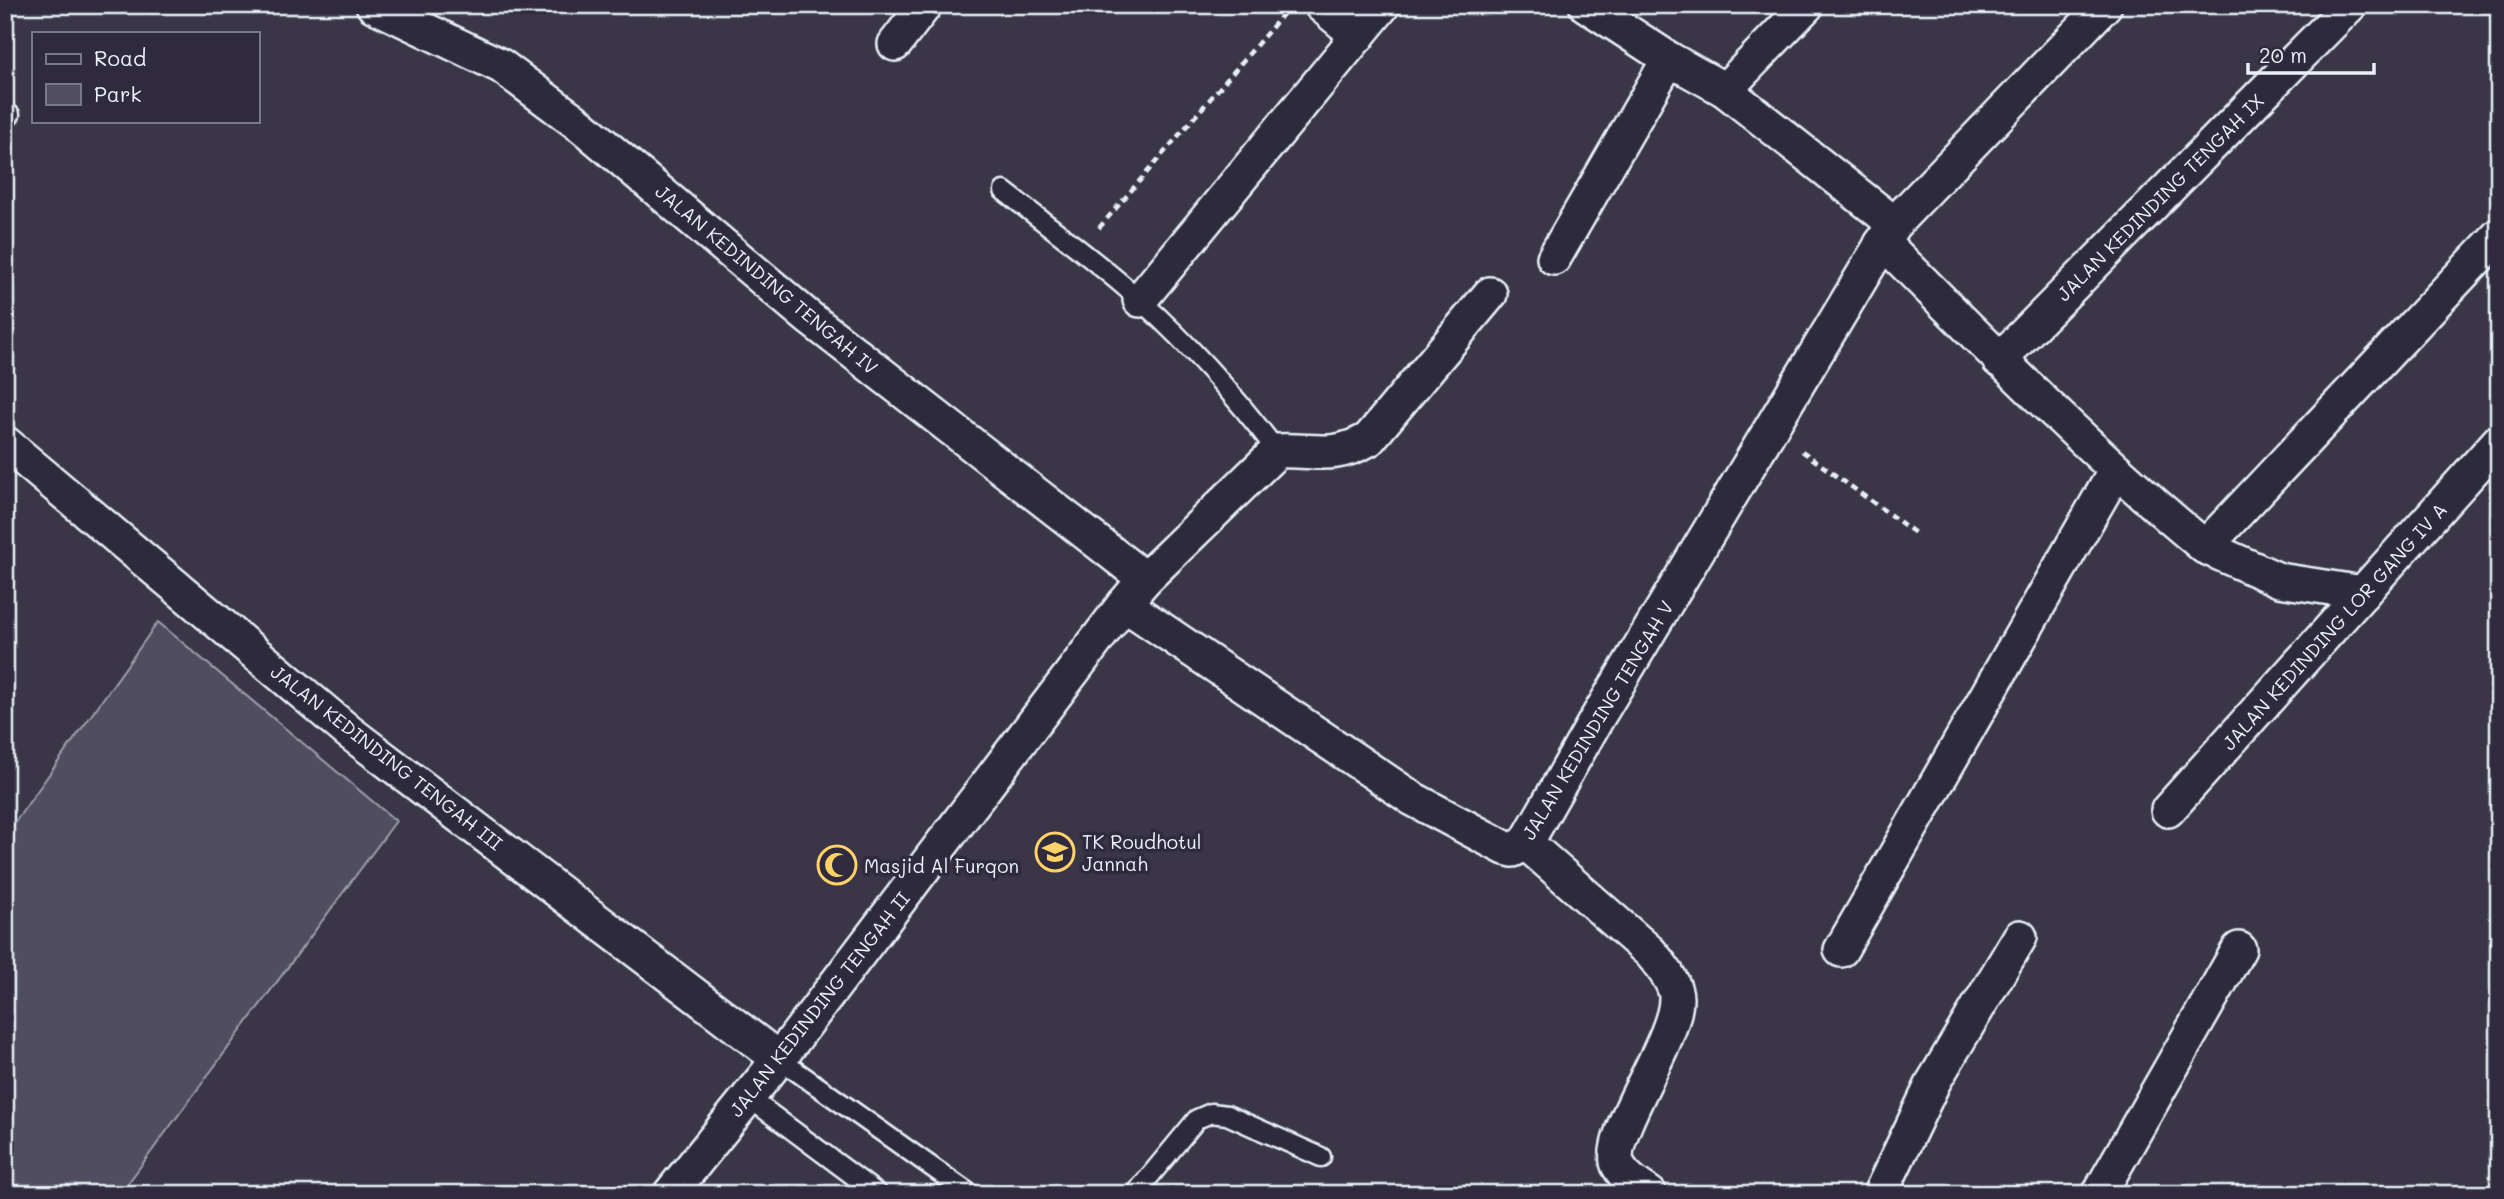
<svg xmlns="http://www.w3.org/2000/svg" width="2504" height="1199" viewBox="0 0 2504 1199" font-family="Mali,sans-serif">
	<rect width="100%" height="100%" fill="#3a3648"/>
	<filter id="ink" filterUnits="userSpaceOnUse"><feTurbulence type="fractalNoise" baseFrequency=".0143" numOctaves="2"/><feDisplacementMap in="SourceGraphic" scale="14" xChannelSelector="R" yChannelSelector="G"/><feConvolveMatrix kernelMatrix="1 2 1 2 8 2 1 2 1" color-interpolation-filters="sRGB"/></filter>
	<g filter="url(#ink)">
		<path fill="#504e5f" stroke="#9ca0ac" stroke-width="2" d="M158,622L396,821L120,1194H5V836Z"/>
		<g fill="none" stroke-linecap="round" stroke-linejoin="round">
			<defs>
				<g id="service">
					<path d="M5,120L10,115"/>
					<path d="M1004,191C1050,227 1098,262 1141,301C1192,347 1236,397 1277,451"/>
					<path d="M779,1059L970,1194"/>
					<path d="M748,1097L878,1194"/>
					<path d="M1135,1194L1197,1119L1211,1113L1227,1115L1321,1157"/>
				</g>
				<g id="minor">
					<path d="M373,5L501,66L583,127L808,317L1145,579"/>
					<path d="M1321,5L1358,36"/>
					<path d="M1586,5L1669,59L1725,90L1881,213L1893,225"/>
					<path d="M895,44L925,5"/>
					<path d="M1725,90L1807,5"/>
					<path d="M1881,244L1893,252C1994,354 2095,456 2205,547L2499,235"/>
					<path d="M1554,258L1669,59"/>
					<path d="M1140,300L1383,5"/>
					<path d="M1999,360L2350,5"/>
					<path d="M5,443L349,732L779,1059"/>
					<path d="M2205,547L2279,580L2363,593"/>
					<path d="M1124,604L1413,799L1505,848L1513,850L1526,843L1596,720L1893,225L2105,5"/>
					<path d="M2168,810L2499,441"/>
					<path d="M1526,843L1650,952C1660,964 1676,982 1676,998C1677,1040 1605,1136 1618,1165C1625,1178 1638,1186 1650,1194"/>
					<path d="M1841,950L2116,470"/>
					<path d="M670,1194L779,1059L1124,604L1145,579L1277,451C1315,449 1332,460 1369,439L1490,294"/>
					<path d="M1880,1194L1934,1081L2020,937"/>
					<path d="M2099,1194L2239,949"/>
				</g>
			</defs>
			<use href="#service" stroke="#e8f1f8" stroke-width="23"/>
			<use href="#minor" stroke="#e8f1f8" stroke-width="38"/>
			<g stroke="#e8f1f8" stroke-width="4.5" stroke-dasharray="7 5" stroke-linecap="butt">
				<path d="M1099,228L1285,12"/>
				<path d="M1802,451L1918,535"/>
			</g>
			<use href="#service" stroke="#2f2a3d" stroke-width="18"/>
			<use href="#minor" stroke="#2f2a3d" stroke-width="33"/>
		</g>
	</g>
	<defs>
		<symbol id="school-ring" viewBox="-11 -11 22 22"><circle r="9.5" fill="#2f2a3d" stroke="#ffd166" stroke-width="1.5"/><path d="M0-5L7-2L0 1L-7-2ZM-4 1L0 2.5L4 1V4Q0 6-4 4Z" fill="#ffd166"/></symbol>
		<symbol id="mosque-ring" viewBox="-11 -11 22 22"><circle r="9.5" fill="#2f2a3d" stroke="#ffd166" stroke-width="1.5"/><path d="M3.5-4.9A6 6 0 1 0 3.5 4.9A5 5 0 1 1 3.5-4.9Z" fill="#ffd166"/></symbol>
	</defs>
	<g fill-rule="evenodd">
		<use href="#school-ring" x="1033" y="830" width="44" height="44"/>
		<use href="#mosque-ring" x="815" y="843" width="44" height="44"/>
	</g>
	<g text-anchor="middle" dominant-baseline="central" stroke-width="7" stroke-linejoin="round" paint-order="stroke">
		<g font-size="19" fill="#e8f1f8" stroke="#2f2a3d">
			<text transform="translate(2160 197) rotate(-45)">JALAN KEDINDING TENGAH IX</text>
			<text transform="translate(767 279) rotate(40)">JALAN KEDINDING TENGAH IV</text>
			<text transform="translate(2334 626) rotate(-48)">JALAN KEDINDING LOR GANG IV A</text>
			<text transform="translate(1597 720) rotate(-59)">JALAN KEDINDING TENGAH V</text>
			<text transform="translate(387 757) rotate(38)">JALAN KEDINDING TENGAH III</text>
			<text transform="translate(819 1004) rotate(-52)">JALAN KEDINDING TENGAH II</text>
		</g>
		<g font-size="19" fill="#e8f1f8" stroke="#2f2a3d" text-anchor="start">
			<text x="1082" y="841">TK Roudhotul<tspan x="1082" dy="22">Jannah</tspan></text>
			<text x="864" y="865">Masjid Al Furqon</text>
		</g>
	</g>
	<rect width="2504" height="1199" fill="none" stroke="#2f2a3d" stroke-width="28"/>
	<rect x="14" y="14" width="2476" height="1171" fill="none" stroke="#e8f1f8" stroke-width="2.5" filter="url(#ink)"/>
	<rect x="32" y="32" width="228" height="91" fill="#2f2a3d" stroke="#797a88" stroke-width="2"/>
	<rect x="46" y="54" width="35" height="10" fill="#2f2a3d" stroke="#797a88" stroke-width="2"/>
	<text x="94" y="66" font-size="21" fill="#e8f1f8">Road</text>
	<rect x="46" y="84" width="35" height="21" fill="#504e5f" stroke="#797a88" stroke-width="2"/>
	<text x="94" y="102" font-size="21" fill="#e8f1f8">Park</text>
	<path d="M2248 63v10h126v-10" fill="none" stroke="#e8f1f8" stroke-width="3.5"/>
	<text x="2259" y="63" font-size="21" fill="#e8f1f8" stroke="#2f2a3d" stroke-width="5" paint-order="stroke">20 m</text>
</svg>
